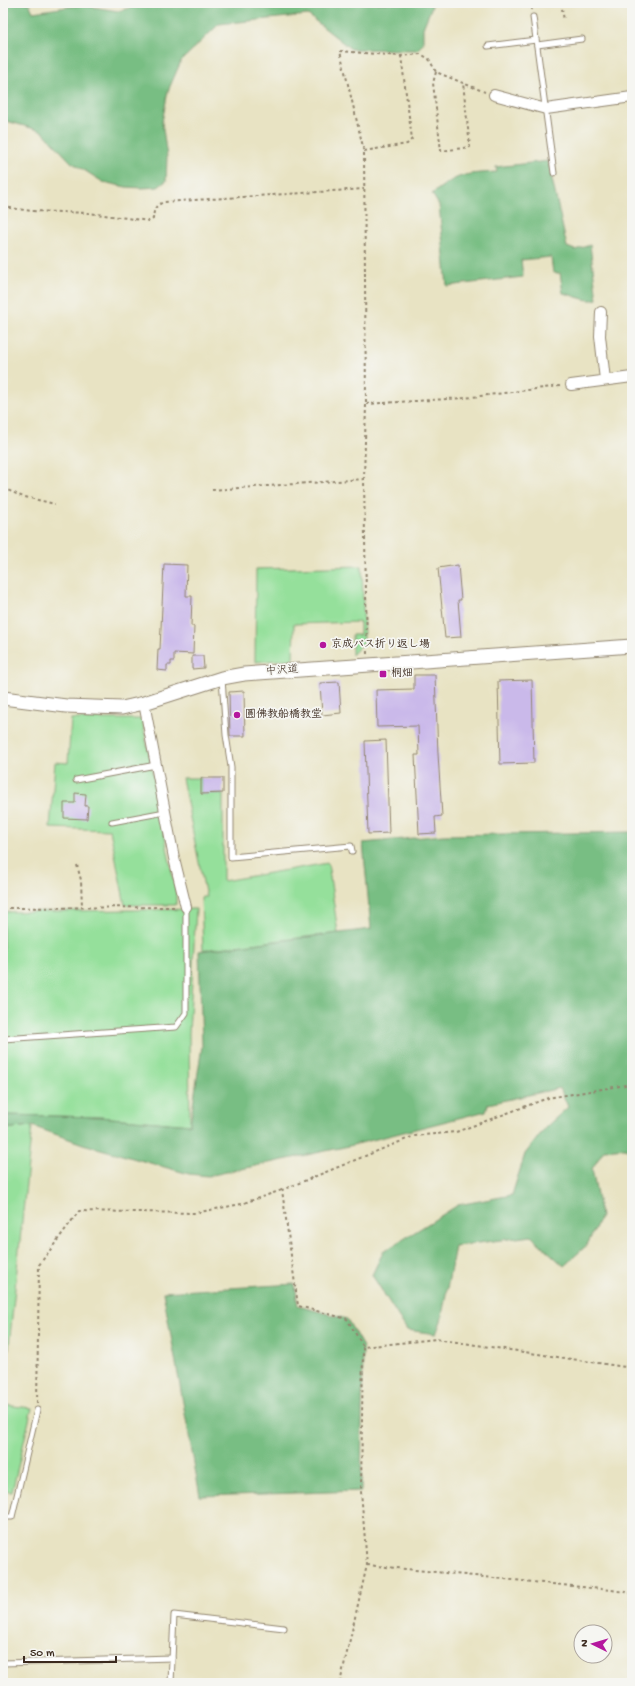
<svg xmlns="http://www.w3.org/2000/svg" width="635" height="1686" viewBox="0 0 635 1686" font-family="'Gochi Hand','Klee One',sans-serif">
	<rect width="100%" height="100%" fill="#f6f6f2"/>
	<filter id="ink" filterUnits="userSpaceOnUse"><feTurbulence type="fractalNoise" baseFrequency=".025" numOctaves="2"/><feDisplacementMap in="SourceGraphic" scale="8" xChannelSelector="R" yChannelSelector="G"/><feConvolveMatrix kernelMatrix="1 2 1 2 8 2 1 2 1" color-interpolation-filters="sRGB"/></filter>
	<filter id="wash" filterUnits="userSpaceOnUse"><feTurbulence type="fractalNoise" baseFrequency=".012" numOctaves="4" result="noise"/><feDisplacementMap in="SourceGraphic" scale="16" xChannelSelector="R" yChannelSelector="G"/><feGaussianBlur stdDeviation="0.9" result="paint"/><feColorMatrix in="noise" values="0 0 0 0 0 0 0 0 0 0 0 0 0 0 0 0 0 1.4 0 .05"/><feComposite in="paint" operator="in"/></filter>
	<g filter="url(#wash)">
		<rect width="100%" height="100%" fill="#e8e3c3"/>
		<g fill="#95e09b" stroke="#68855c">
			<path d="M362,566L364,642L352,655V635H360V622L294,624L293,659L255,662L256,569Z"/>
			<path d="M71,719H142L176,893V905H125L110,830L50,828L55,762L68,763Z"/>
			<path d="M182,778H201V794L223,793V881L328,863L338,933L203,950L201,897H206Z"/>
			<path d="M196,909L189,1033L190,1125L99,1117L3,1115V912Z"/>
			<path d="M32,1126L3,1403V1129Z"/>
			<path d="M3,1405L32,1408L12,1492L3,1491Z"/>
		</g>
		<g fill="#78be83" stroke="#5a7450">
			<path d="M3,3H29L33,12L81,5L118,11L147,3H431L432,6L423,28V44L417,50L351,49L308,15L219,24L181,61L168,91L162,122L167,157L166,181L158,187L142,188L126,187L103,182L71,162L42,131L3,120Z"/>
			<path d="M548,161L567,247L575,250L590,245L597,299C588,303 573,295 563,293L560,273H553L551,257L521,260L523,277L447,286L439,205L432,194C459,173 464,174 497,172L496,167Z"/>
			<path d="M632,832V1152L625,1148L604,1150L592,1169L601,1216L587,1245L564,1266L531,1236L455,1246L441,1321L436,1334L407,1330L372,1275L383,1252L458,1205L512,1195L525,1154L546,1127L568,1107L560,1088L488,1104L486,1111L349,1146L208,1176L189,1174L83,1144L32,1126L3,1129V1115L99,1117L190,1125L202,1046L199,951L371,929L363,843L443,835Z"/>
			<path d="M295,1284L298,1306L347,1319L363,1347L361,1491L200,1496L163,1292Z"/>
		</g>
		<g id="blocks">
			<g fill="#cab9ea">
				<path d="M164,564L187,565L186,596H192L191,626H194L193,654L174,653V661H171V665H167V671L157,670L158,649H160Z"/>
				<path d="M458,565L461,600H458L461,637L445,638L438,568Z"/>
				<path d="M192,656H203L204,668L192,669Z"/>
				<path d="M414,675H435L438,754L442,816L435,817L436,833L419,834L415,755H419L418,726L377,727L376,690L414,689Z"/>
				<path d="M532,680L534,763L500,764L498,681Z"/>
				<path d="M339,682L341,713L322,715L320,683Z"/>
				<path d="M244,691L245,736H230L229,692Z"/>
				<path d="M386,740L389,833L368,834L365,741Z"/>
				<path d="M201,778H223V793L201,794Z"/>
				<path d="M75,793L86,794L85,806H88L87,819L64,818V803H75Z"/>
			</g>
		</g>
	</g>
	<g filter="url(#ink)">
		<use href="#blocks" fill-opacity="0" stroke="#928670" stroke-width="1"/>
		<g fill="none" stroke-linecap="round" stroke-linejoin="round">
			<defs>
				<g id="service">
					<path d="M533,17L554,173"/>
					<path d="M537,45L582,39"/>
					<path d="M488,46L536,40"/>
					<path d="M222,679L226,735L231,767V857L351,846L352,851"/>
					<path d="M76,780L156,765"/>
					<path d="M112,822L165,812"/>
					<path d="M3,1039L176,1027L186,1013V907"/>
					<path d="M3,1517H12L37,1410"/>
					<path d="M3,1663L172,1658"/>
					<path d="M171,1683L174,1615L284,1628"/>
				</g>
				<g id="minor">
					<path d="M494,95L546,109L632,97"/>
					<path d="M601,312L600,336L605,380"/>
					<path d="M571,385L632,377"/>
					<path d="M144,703L174,858L186,907"/>
				</g>
				<path id="tertiary" d="M3,698L66,706L122,708L144,703L222,678L244,674L632,646"/>
			</defs>
			<use href="#service" stroke="#928670" stroke-width="7"/>
			<use href="#minor" stroke="#928670" stroke-width="12"/>
			<use href="#tertiary" stroke="#928670" stroke-width="15"/>
			<g stroke="#928670" stroke-width="2" stroke-dasharray="3 3" stroke-linecap="butt">
				<path d="M531,3L532,10"/>
				<path d="M561,3L564,20"/>
				<path d="M436,72L433,83L441,151L470,147L463,83"/>
				<path d="M364,151L407,144L412,139L401,56"/>
				<path d="M3,207L32,211L89,213L149,221L153,219C154,210 154,206 164,202L364,189"/>
				<path d="M366,404L464,398L560,386"/>
				<path d="M3,488L21,496L55,504"/>
				<path d="M212,490L364,479"/>
				<path d="M367,654L364,479L366,404L364,151L340,51L401,56L421,54L429,59L436,72L485,92"/>
				<path d="M77,865L81,880L82,907"/>
				<path d="M3,908L175,907"/>
				<path d="M363,1346L347,1319L298,1306L282,1190L414,1136L456,1132L548,1098L632,1084"/>
				<path d="M37,1403L39,1265L79,1211L195,1213L241,1204L282,1190"/>
				<path d="M367,1565L611,1590L632,1593"/>
				<path d="M340,1683L367,1565L361,1491L363,1347L436,1339L632,1368"/>
				<path d="M628,1683L632,1654"/>
			</g>
			<use href="#service" stroke="#fff" stroke-width="5"/>
			<use href="#minor" stroke="#fff" stroke-width="10"/>
			<use href="#tertiary" stroke="#fff" stroke-width="13"/>
		</g>
	</g>
	<g fill="#b5179e" stroke="#f6f6f2" stroke-width="1.5">
		<circle cx="323" cy="645" r="4"/>
		<rect x="379" y="670" width="8" height="8" rx="2"/>
		<circle cx="237" cy="715" r="4"/>
	</g>
	<g text-anchor="middle" dominant-baseline="central" stroke-width="3.5" stroke-linejoin="round" paint-order="stroke">
		<g font-size="11" font-weight="bold" fill="#3b2a1e" stroke="#f6f6f2" text-anchor="start">
			<text x="331" y="645">京成バス折り返し場</text>
			<text x="391" y="674">桐畑</text>
			<text x="245" y="715">圓佛教船橋教堂</text>
		</g>
		<g font-size="11" fill="#3b2a1e" stroke="#f6f6f2">
			<text transform="translate(282 671) rotate(-4)">中沢道</text>
		</g>
	</g>
	<rect width="635" height="1686" fill="none" stroke="#f6f6f2" stroke-width="16"/>
	<g transform="translate(593 1644) rotate(275)"><circle r="19" fill="#f6f6f2" stroke="#aba49d"/>
	<path d="M0-3L7 15L0 10L-7 15Z" fill="#b5179e"/>
	<text y="-6" font-size="11" font-weight="bold" text-anchor="middle" fill="#3b2a1e">N</text>
	</g>
	<path d="M24 1656v6h92v-6" fill="none" stroke="#3b2a1e" stroke-width="2"/>
	<text x="30" y="1656" font-size="12" fill="#3b2a1e" stroke="#f6f6f2" stroke-width="3" paint-order="stroke">50 m</text>
</svg>
